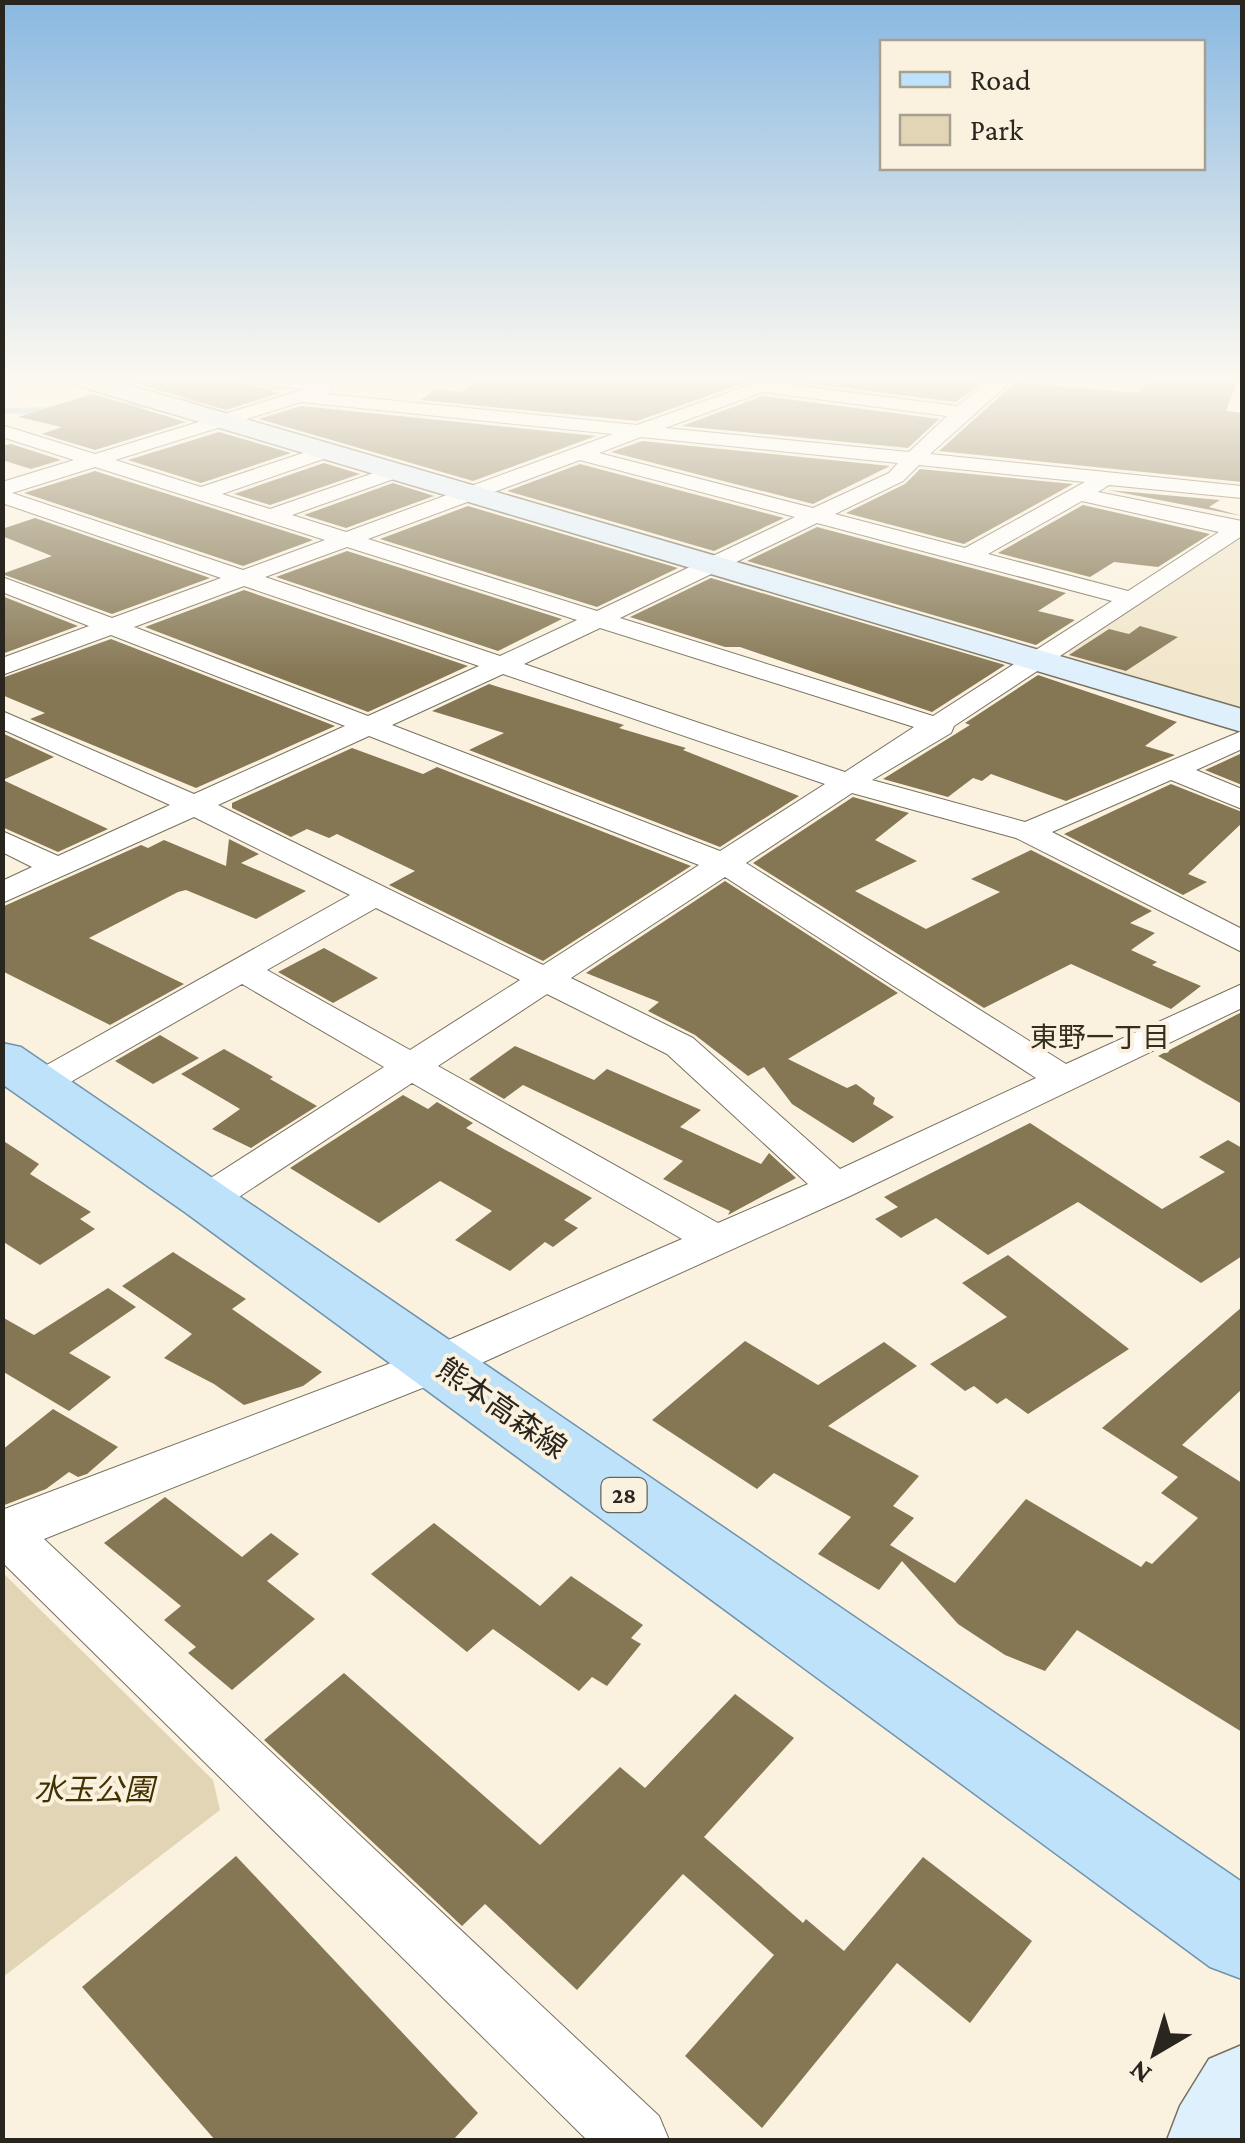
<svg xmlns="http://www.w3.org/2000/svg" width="1245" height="2143" viewBox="0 0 1245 2143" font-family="'Crimson Pro','Noto Sans JP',serif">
	<rect width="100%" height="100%" fill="#faf2de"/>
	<path fill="#f1e6cb" d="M1242,536V708L1070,657L1068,652Z"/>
	<path fill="#e2d5b5" d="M3,1573L213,1780L220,1810L3,1977Z"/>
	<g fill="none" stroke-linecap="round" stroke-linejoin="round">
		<g stroke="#9bbdd7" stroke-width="6">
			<path d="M251,392L335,377"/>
			<path d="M122,407L208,399"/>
			<path d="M2,411L53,410"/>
		</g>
	</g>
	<g fill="#857754">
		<path d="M149,377H219L280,393L226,410L132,382Z"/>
		<path d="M482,377H936L983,382L956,402L761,377L637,421L421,400L435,389L463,392Z"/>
		<path d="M1152,378L1237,382L1226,411L1242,413V482L939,451L1016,382L1138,393Z"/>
		<path d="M93,394L186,422L95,450L42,434L62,427L18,417Z"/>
		<path d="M763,396L939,419L908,448L682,426Z"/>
		<path d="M301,406L596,436L473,481L259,419Z"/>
		<path d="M219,432L291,453L201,483L128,460Z"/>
		<path d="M642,441L890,466L813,504L611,452Z"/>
		<path d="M11,444L61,460L31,469L2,460V446Z"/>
		<path d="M324,463L360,474L270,505L234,494Z"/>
		<path d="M580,464L784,518L714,551L507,491Z"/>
		<path d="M920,469L1073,484L964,544L846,513L905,484Z"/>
		<path d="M95,471L313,540L243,566L24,493Z"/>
		<path d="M393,483L434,496L346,528L304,515Z"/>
		<path d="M1108,490L1220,500L1209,507L1242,516Z"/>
		<path d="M1083,505L1210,534L1158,567L1114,562L1090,577L998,553Z"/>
		<path d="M468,506L678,568L597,607L380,539Z"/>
		<path d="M35,518L210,578L112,614L2,574L52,556L2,536V529Z"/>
		<path d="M817,527L1066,593L1038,611L1075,620L1036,645L747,561Z"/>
		<path d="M347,551L562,619L498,651L276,577Z"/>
		<path d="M711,578L1005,665L932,712L740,647H725L630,617Z"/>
		<path d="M244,590L468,666L368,712L145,627Z"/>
		<path d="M2,596L78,626L2,654Z"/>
		<path d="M1140,626L1178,637L1126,671L1069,655L1109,629L1129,634Z"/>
		<path d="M111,639L335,726L196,788L30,719L45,713L2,695V678Z"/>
		<path d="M1038,675L1177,722L1145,746L1175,755L1066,801L991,774L982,781L973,778L948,797L883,779L970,725L965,723Z"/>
		<path d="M489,684L624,725L619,728L686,748L683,750L799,796L720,847L469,750L504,733L432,711Z"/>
		<path d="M2,733L54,757L3,780L108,829L58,852L2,827Z"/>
		<path d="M352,748L423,774L437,767L691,866L543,961L389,885L415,871L337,834L329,838L307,829L291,837L232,808V803Z"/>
		<path d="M1242,753V785L1205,770L1214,766Z"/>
		<path d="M1171,784L1242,812V823L1188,874L1207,882L1183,895L1064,834Z"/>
		<path d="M853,797L909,813L875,840L917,861L855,891L926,929L1000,892L971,879L1031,850L1152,911L1130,923L1155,933L1131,950L1157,962L1152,965L1201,986L1171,1009L1071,964L984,1008L753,863Z"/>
		<path d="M229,839L259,854L241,863L306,891L256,919L186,890L178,892L89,938L184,984L110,1025L2,971V907L141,845L148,848L164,840L226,866Z"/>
		<path d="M725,881L898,993L788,1059L847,1088L856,1084L875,1098L873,1104L894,1117L853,1143L792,1104L764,1067L748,1076L695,1035L648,1011L659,1002L586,973Z"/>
		<path d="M324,948L344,959L378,978L333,1003L278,972Z"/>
		<path d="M1242,1012V1104L1158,1056L1234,1016Z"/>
		<path d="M160,1035L199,1058L153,1084L115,1061Z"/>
		<path d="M515,1046L594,1080L607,1069L701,1110L680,1127L761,1164L769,1153L796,1178L728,1215L730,1211L663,1179L683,1161L523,1085L504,1099L469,1079Z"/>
		<path d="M224,1049L273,1077L270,1079L317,1106L251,1148L212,1129L240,1109L181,1074Z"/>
		<path d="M403,1095L428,1109L437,1102L473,1123L466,1128L592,1198L564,1220L578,1228L553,1247L545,1242L510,1271L455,1240L492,1211L440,1181L379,1223L290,1168Z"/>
		<path d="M1030,1123L1162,1209L1225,1172L1199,1157L1228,1140L1242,1148V1256L1201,1283L1078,1202L988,1255L936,1218L901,1238L875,1219L898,1207L884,1197Z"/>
		<path d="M2,1140L39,1164L30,1174L91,1212L80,1219L95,1229L40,1265L2,1241Z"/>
		<path d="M173,1252L246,1299L232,1309L322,1372L303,1386L244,1405L214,1384L164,1358L192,1334L122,1286Z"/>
		<path d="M1008,1255L1129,1349L1028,1414L1006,1398L997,1404L974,1386L965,1391L930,1364L1007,1317L962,1283Z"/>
		<path d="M108,1288L136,1307L69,1353L111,1377L69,1411L2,1371V1317L34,1335Z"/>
		<path d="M1242,1307V1389L1182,1445L1242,1483V1732L1077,1630L1045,1671L1005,1655L958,1624L902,1561L879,1590L818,1554L851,1517L774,1473L757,1489L652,1420L745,1341L818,1385L884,1342L917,1366L828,1426L919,1476L893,1506L914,1518L890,1545L955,1583L1026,1499L1141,1567L1146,1561L1152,1564L1198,1518L1161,1493L1178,1477L1102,1428Z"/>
		<path d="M53,1409L118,1447L87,1474L78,1477L69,1472L46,1489L2,1506V1450Z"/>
		<path d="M165,1497L242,1557L271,1533L299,1554L267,1581L315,1619L232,1690L188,1653L196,1647L164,1620L181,1606L104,1543Z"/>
		<path d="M434,1523L540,1606L571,1576L643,1625L631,1638L641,1644L607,1686L592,1677L579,1691L493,1629L467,1652L371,1574Z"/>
		<path d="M344,1673L540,1845L620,1767L645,1788L735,1694L794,1738L704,1837L803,1923L806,1919L844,1951L923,1857L1032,1941L970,2023L897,1963L762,2128L685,2056L774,1955L683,1874L577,1990L485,1904L462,1926L264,1740Z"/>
		<path d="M236,1856L478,2113L453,2140H215L82,1987Z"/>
	</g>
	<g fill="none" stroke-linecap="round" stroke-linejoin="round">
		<defs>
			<path id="street" d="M230,377C262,377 309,370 334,389L327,394L637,425L761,381L957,406L996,377H1016L930,454L1242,486V498L1109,485L1098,492L1242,521V536L954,726L951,733L872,780L1025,822L1242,731V749L1196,770L1242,789V809L1171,780L1052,832L1242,929V952L1016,838L852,793L746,863L1066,1064L1242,984V1008L850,1196L455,1375L44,1539L659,2116L669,2140H587L2,1562V1510L423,1351L682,1239L412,1083L222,1208L207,1212L192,1208L186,1199L192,1190L384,1067L242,984L53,1092H27L21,1084L27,1076L350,895L194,817L2,903V881L32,867L2,852V831L58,856L170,805L2,729V711L194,794L345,726L111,635L2,675V658L89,626L2,592V577L112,618L221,578L2,503V482L74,460L2,437V425L95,454L305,389L239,382ZM763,392L947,416L909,452L665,428ZM301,402L613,434L346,532L292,515L402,476V468H388L270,509L222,494L332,456V448H318L201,487L115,460ZM641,437L898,463L889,473L813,508L599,453ZM580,460L795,517L597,611L368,539ZM919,465L1085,482L965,548L835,514L903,481ZM95,467L325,540L243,570L12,493ZM1082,501L1219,532L1128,591L988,554ZM817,523L1112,601L933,716L620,618ZM347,547L577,620L500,656L265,577ZM244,586L479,666L368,716L134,627ZM600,628L914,727L845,772L524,664ZM503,674L825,784L720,851L392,725ZM369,736L699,865L543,965L218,805ZM725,877L1036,1078L840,1169L693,1038L571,978ZM376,908L520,980L410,1050L267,970ZM547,994L667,1054L808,1184L718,1223L438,1066Z"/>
			<g id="secondary">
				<path d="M62,377H101L1242,709V732L65,382Z"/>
				<path d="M1242,2045V2140H1167L1180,2106L1209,2059Z"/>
			</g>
			<path id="primary" d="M2,1043L21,1047L1242,1882V1979L1210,1967L186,1213L2,1084Z"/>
		</defs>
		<use href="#street" stroke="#77705f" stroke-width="2"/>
		<use href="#secondary" stroke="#77705f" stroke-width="3"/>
		<use href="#primary" stroke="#6f93ac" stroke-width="3"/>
		<use href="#street" fill="#fff" fill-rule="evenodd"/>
		<use href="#secondary" fill="#dff0fd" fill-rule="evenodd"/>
		<use href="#primary" fill="#bfe2fb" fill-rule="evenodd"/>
	</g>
	<linearGradient id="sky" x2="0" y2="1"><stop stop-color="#89b8e1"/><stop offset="0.56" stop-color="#fdf9f0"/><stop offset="1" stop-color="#fdf9f0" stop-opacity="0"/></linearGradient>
	<rect width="1245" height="677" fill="url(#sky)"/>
	<g text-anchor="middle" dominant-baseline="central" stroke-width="8" stroke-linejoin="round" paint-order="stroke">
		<rect fill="#faf2de" stroke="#686358" stroke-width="2.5" x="601.5" y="1478" width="45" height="34" rx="8"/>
		<g font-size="22" font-weight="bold" fill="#29261f">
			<text x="624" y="1495">28</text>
		</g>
		<g font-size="28" fill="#352e1f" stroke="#faf2de">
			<text x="1100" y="1037">東野一丁目</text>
		</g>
		<g font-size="30" fill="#29261f" stroke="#faf2de">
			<text transform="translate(502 1408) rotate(35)">熊本高森線</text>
		</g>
		<g font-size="30" font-style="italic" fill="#433201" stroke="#faf2de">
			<text x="94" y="1789">水玉公園</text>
		</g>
	</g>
	<rect width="1245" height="2143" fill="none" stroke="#29261f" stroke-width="10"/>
	<rect x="880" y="40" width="325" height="130" fill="#faf2de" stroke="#a6a092" stroke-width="2.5"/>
	<rect x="900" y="72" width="50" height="15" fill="#bfe2fb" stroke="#a6a092" stroke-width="2.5"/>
	<text x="970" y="90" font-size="30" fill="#29261f">Road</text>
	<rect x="900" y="115" width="50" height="30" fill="#e2d5b5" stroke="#a6a092" stroke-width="2.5"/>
	<text x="970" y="140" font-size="30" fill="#29261f">Park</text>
	<g transform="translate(1155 2053) rotate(218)" stroke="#faf2de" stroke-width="8" paint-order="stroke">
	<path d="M0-8L18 38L0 25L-18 38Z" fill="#29261f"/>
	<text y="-15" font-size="28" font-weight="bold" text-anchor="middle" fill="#29261f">N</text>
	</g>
</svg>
